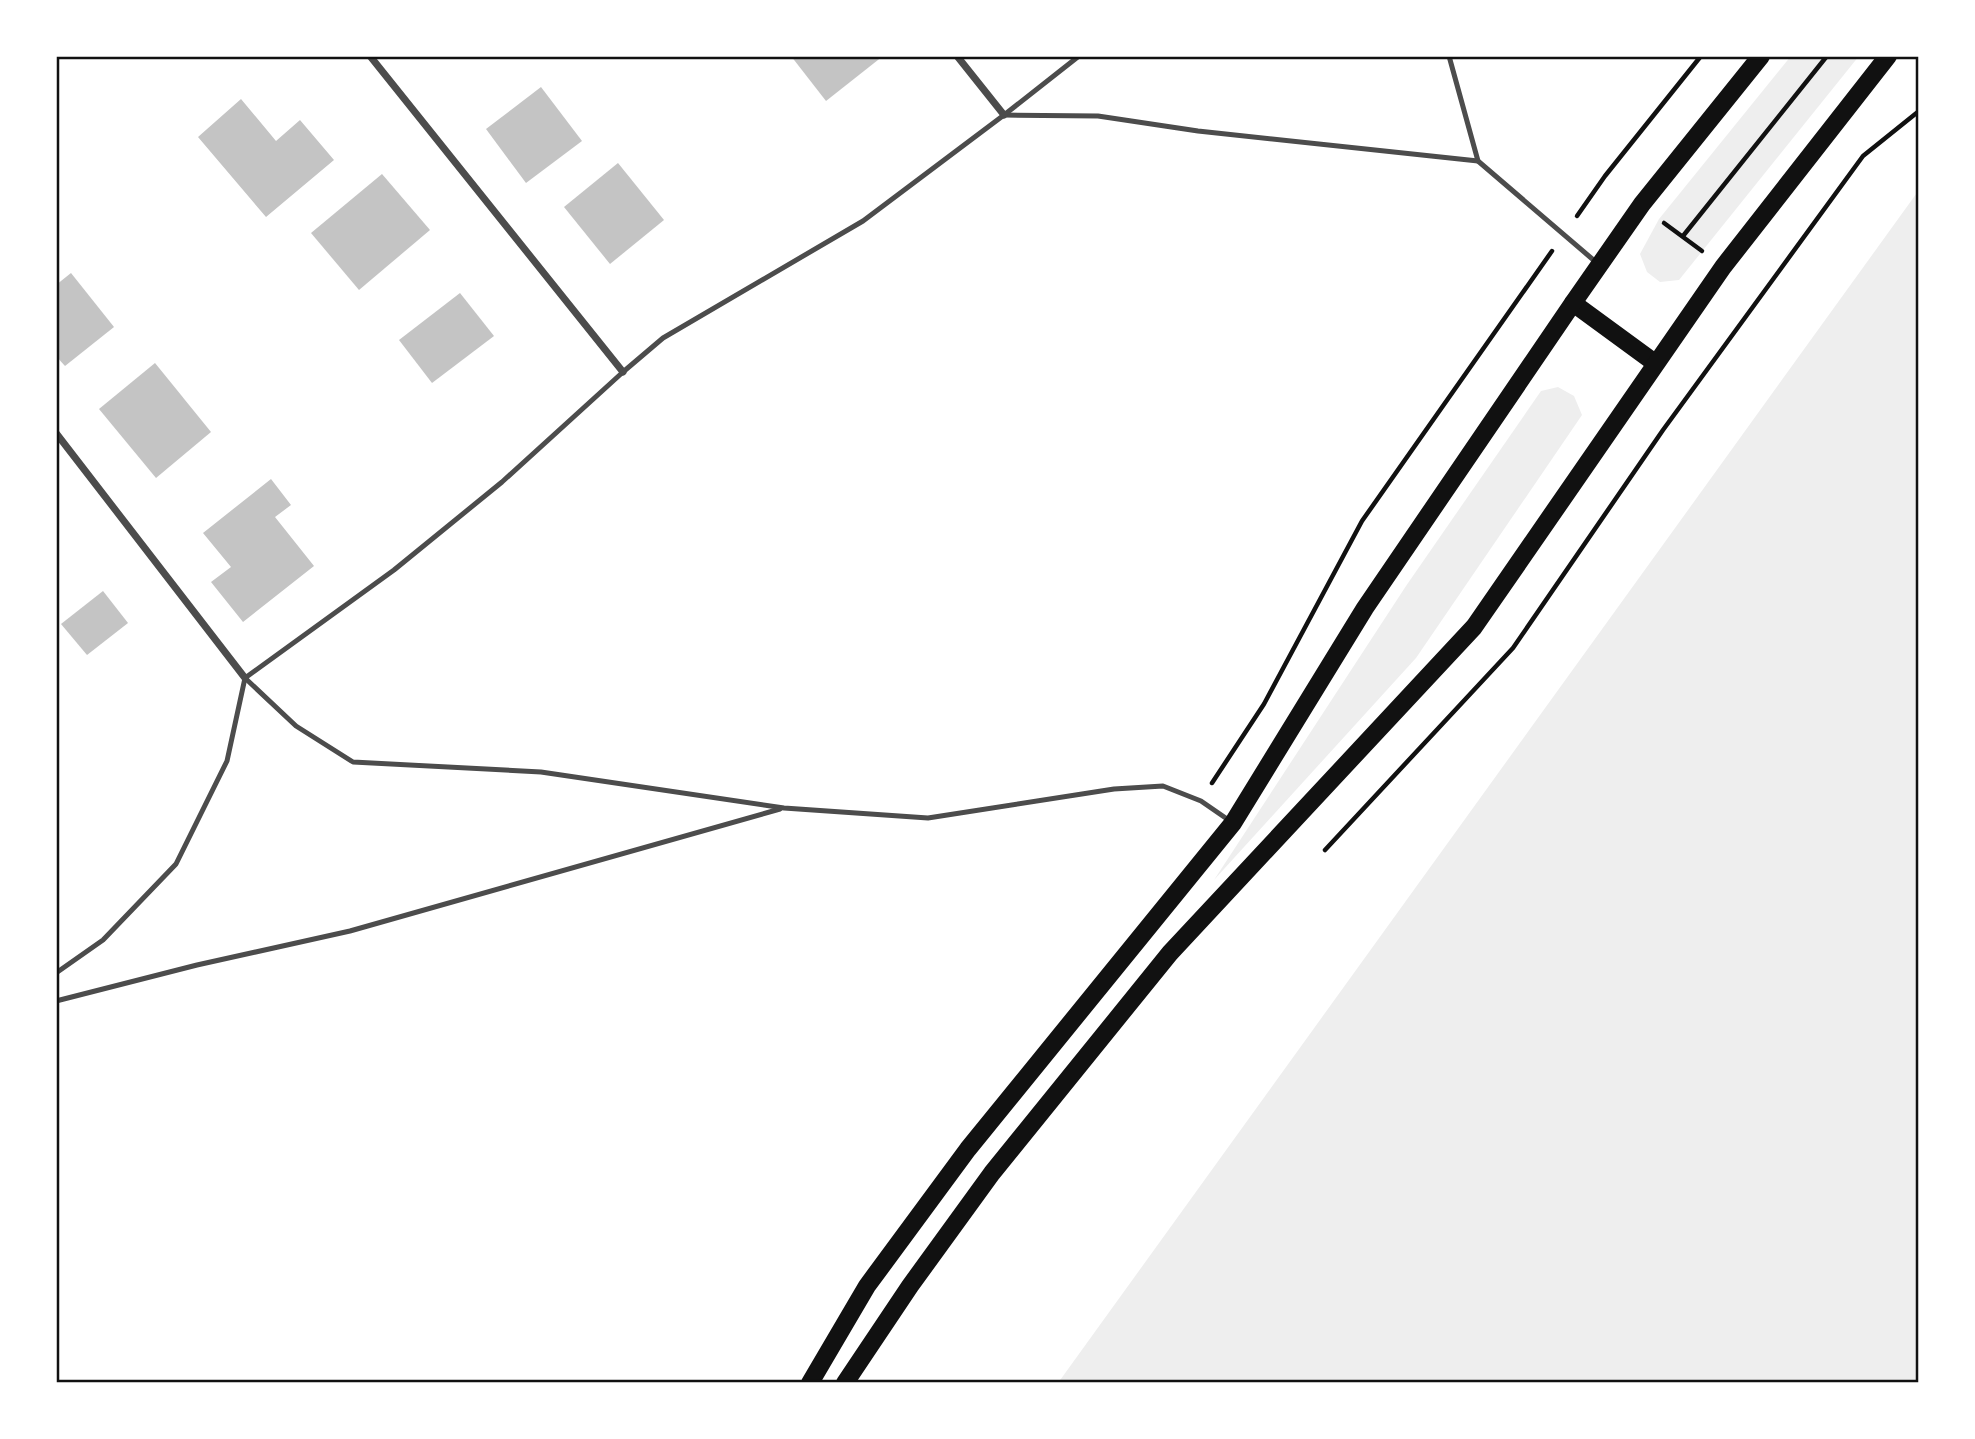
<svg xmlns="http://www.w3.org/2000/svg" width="1975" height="1439" viewBox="0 0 1975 1439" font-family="'Noto Sans',sans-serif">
	<rect width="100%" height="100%" fill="#fff"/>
	<g fill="#eee">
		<path d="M1791,56H1859L1679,280L1660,282L1647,272L1640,254L1659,219Z"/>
		<path d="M1919,190V1383H1058Z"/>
		<path d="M1558,387L1574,396L1582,415L1416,658L1214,880L1406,586L1541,391Z"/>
	</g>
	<g fill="#c4c4c4">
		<path d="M791,56H883L826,101Z"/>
		<path d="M541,87L582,141L526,183L486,129Z"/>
		<path d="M241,99L276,141L300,120L334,160L266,217L198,137Z"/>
		<path d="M618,163L664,220L610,264L564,207Z"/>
		<path d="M382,174L430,230L359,290L311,233Z"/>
		<path d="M71,273L114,327L65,366L56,356V285Z"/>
		<path d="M460,293L494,336L432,383L399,340Z"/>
		<path d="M155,363L211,432L156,478L99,409Z"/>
		<path d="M271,479L291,505L275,517L314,566L243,622L211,582L231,567L203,533Z"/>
		<path d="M103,591L128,623L87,655L61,624Z"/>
	</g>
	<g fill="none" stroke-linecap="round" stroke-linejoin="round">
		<g stroke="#111" stroke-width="4.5">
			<path d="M1577,216L1605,176L1701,56"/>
			<path d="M1664,223L1702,251"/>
			<path d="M1683,236L1827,56"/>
			<path d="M1212,783L1264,704L1362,521L1552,251"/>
			<path d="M1325,850L1513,648L1663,430L1863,156L1919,111"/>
		</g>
		<g stroke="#4c4c4c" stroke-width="5">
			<path d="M1449,56L1478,161L1597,263"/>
			<path d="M1004,115L1098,116L1198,131L1478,161"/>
			<path d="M245,678L296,726L353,762L541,772L784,808L928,818L1114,789L1163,786L1201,801L1230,821"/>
			<path d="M56,973L103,940L176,864L227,761L245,678L394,570L502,482L623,372L663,338L863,221L1004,115L1079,56"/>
			<path d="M56,1001L197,965L350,931L780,809"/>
		</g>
		<g stroke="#4c4c4c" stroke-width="7">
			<path d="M370,56L623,372"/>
			<path d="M957,56L1004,115"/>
			<path d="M56,433L245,678"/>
		</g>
		<g stroke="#111" stroke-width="18">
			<path d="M1573,303L1655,363"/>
			<path d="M810,1383L867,1286L968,1149L1233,823L1365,608L1573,303L1642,204L1761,56"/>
			<path d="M845,1383L910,1286L992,1173L1170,953L1474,627L1723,267L1888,56"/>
		</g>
	</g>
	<rect width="1975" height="1439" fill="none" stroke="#ffffff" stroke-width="116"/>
	<rect x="58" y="58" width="1859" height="1323" fill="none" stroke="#111" stroke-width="2.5"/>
</svg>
